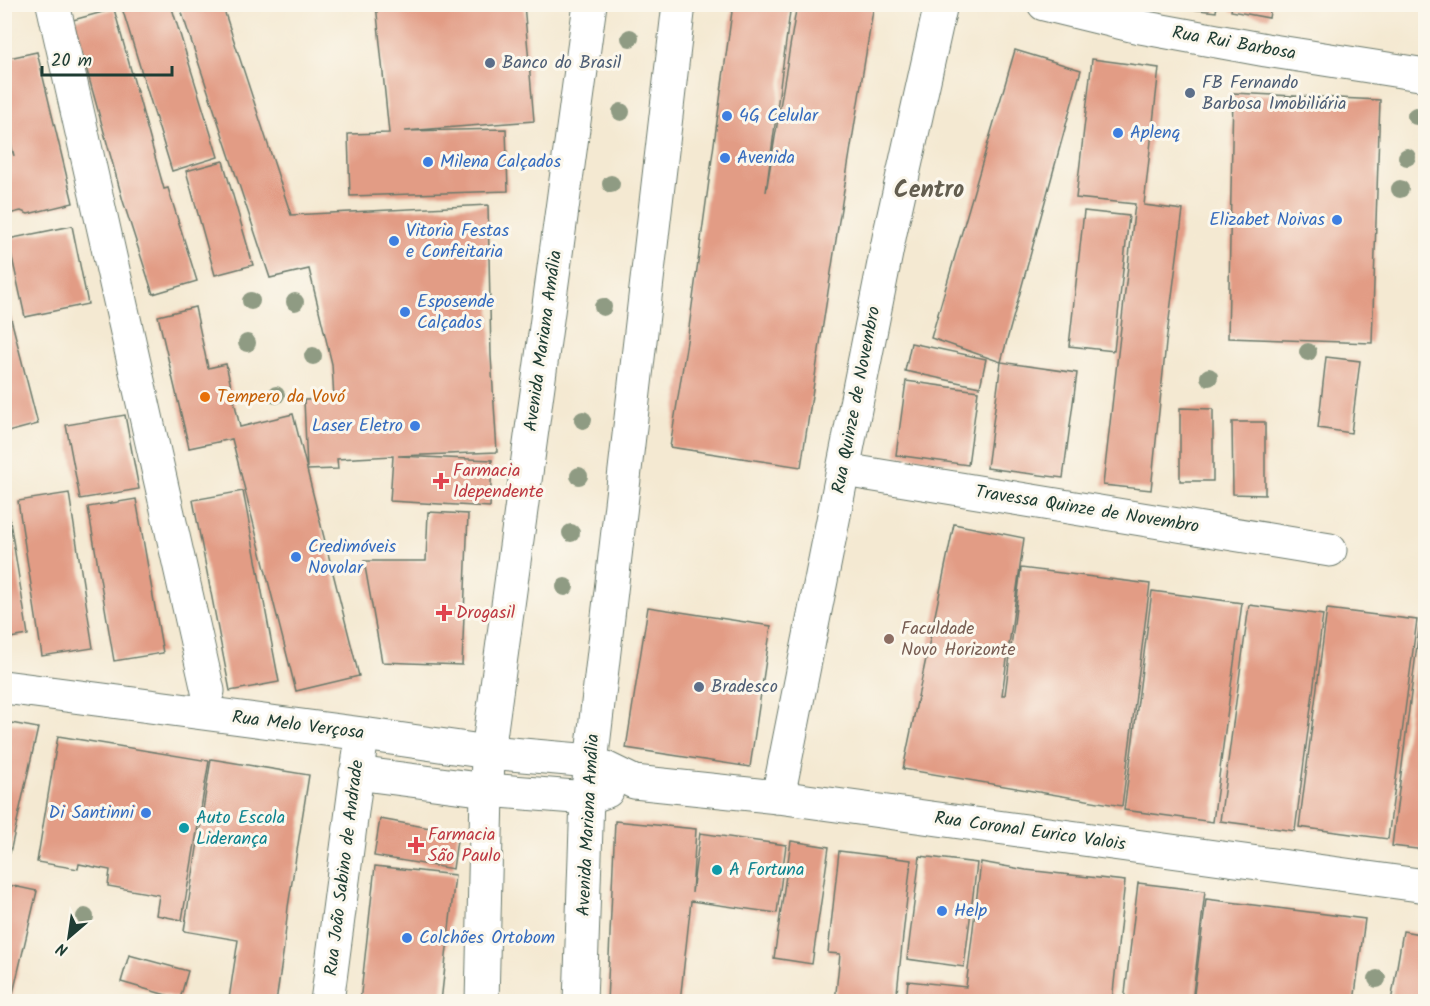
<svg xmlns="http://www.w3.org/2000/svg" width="1430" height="1006" viewBox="0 0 1430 1006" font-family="Kalam,sans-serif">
	<rect width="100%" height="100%" fill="#fbf7ec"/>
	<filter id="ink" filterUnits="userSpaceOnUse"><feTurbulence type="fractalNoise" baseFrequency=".0167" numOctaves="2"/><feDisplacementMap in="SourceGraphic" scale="12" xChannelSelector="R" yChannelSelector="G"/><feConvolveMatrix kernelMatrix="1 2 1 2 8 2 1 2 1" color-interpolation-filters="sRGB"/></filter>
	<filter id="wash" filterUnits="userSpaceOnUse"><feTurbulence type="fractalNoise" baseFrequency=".008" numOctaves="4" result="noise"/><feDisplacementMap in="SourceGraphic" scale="24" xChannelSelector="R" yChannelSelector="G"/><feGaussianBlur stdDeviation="1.35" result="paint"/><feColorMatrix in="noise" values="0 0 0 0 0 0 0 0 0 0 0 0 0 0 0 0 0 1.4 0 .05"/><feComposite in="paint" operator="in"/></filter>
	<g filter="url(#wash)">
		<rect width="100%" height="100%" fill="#f4e9d2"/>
		<g id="blocks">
			<g fill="#e29c85">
				<path d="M179,4H222L291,215L488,205L491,356L497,452L398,456L492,460L490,507L390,501L393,456L337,459L338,469L307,470L359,676L296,691L232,439L189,448L158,316L195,307L208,368L226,364L240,427L293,414L307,469L304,400L334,399L332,364L309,269L270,278Z"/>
				<path d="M376,4H524L534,121L405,131L506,129L508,191L350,196L348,134L389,133Z"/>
				<path d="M733,4H791L766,192L797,4H874L838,227L801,467L670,447L688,335Z"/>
				<path d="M1138,4H1158L1157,9Z"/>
				<path d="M1182,4H1217L1216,12L1182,8Z"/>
				<path d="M132,5H171L218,157L172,171L122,8Z"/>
				<path d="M1232,5H1271L1269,18L1231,11Z"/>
				<path d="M114,9L164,189L168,188L197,281L153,294L123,201L73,20Z"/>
				<path d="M1015,50L1081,70L1001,362L1077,373L1063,478L987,468L1001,362L931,338Z"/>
				<path d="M37,52L73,203L28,214L21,211L4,215V124L14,156L4,114V59Z"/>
				<path d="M1092,59L1159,68L1144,205L1183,210L1166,343L1151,490L1103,485L1135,204L1076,198Z"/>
				<path d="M1233,93L1380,100L1372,343L1228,338Z"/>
				<path d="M223,161L253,265L215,275L186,171Z"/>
				<path d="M1084,211L1129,216L1114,351L1069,346Z"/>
				<path d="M72,226L88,304L25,317L8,239Z"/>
				<path d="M9,311L38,424L4,433V312Z"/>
				<path d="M911,343L986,359L980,387L905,371Z"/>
				<path d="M1326,357L1360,361L1351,433L1318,428Z"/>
				<path d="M906,381L978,391L968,465L896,455Z"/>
				<path d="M1180,408L1213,409V481H1180Z"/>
				<path d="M125,415L139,489L80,499L66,425Z"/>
				<path d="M1232,422H1265V495L1233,494Z"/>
				<path d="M243,491L279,682L230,691L193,500Z"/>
				<path d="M69,493L93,648L42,656L18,501Z"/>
				<path d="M4,496H6L28,635L4,639Z"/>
				<path d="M136,499L163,653L114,661L88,507Z"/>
				<path d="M428,512L468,514L462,665L382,662L364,561H426Z"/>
				<path d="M954,524L1024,538L1002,695H1005L1021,568L1150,584L1122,806L903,769Z"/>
				<path d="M1152,591L1242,603L1213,822L1124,810Z"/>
				<path d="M1249,605L1323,615L1295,831L1220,821Z"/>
				<path d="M648,607L771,626L750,767L626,748Z"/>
				<path d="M1327,609L1417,620L1388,839L1299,827Z"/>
				<path d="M1419,629L1425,630V850L1392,846Z"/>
				<path d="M11,723L38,728L10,853L4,852V750Z"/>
				<path d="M58,736L209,761L182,920L156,915L159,895L108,886L110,870L79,864L78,869L37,862Z"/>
				<path d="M211,759L309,775L288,907L284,947L276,1002H247L229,999L238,940L184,931Z"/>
				<path d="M380,819L458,833L453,869L374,856Z"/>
				<path d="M615,821L696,829L692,893L700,833L786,845L777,913L691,901L680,1002H607Z"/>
				<path d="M791,841L829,847L812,964L774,958Z"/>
				<path d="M839,851L911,860L896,1002H835L840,954L828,953Z"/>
				<path d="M920,856L977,863L964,967L907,959Z"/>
				<path d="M981,862L1026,870L1125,881L1112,1002H906L908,981L966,987Z"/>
				<path d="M375,866L455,875L441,1002H360Z"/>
				<path d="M1138,883L1205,891L1192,1002H1124Z"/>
				<path d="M4,884L37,891L11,1002H4Z"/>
				<path d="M1206,899L1365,919L1354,1002H1193Z"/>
				<path d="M1403,931L1425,935V1002H1391Z"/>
				<path d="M129,955L188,971L180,999L121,982Z"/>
			</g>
		</g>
	</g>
	<g filter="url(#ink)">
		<use href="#blocks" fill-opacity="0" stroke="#6a796b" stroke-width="1.5"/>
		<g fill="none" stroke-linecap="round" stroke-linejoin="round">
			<defs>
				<g id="street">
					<path d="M53,4L208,691"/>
					<path d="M844,470L1330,550"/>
					<path d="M778,797L890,233L941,4"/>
				</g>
				<g id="secondary">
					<path d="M1044,4L1135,26L1266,50L1426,75"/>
					<path d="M4,687L363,734L488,752L591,761L634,782L778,797L1426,886"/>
					<path d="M356,773L487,790L587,798L607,791"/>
					<path d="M327,1002L360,750"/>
					<path d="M482,1002L488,752L590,4"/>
					<path d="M580,1002L587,798L679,4"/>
				</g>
			</defs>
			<use href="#street" stroke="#6a796b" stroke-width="35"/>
			<use href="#secondary" stroke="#6a796b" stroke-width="35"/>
			<use href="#street" stroke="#fff" stroke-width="33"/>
			<use href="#secondary" stroke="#fff" stroke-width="33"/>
		</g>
		<g fill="#8f9b83">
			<circle cx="630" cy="38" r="9"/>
			<circle cx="621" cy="112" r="9"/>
			<circle cx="1416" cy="116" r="9"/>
			<circle cx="1407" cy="157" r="9"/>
			<circle cx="611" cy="184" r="9"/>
			<circle cx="1400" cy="189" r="9"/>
			<circle cx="251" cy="301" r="9"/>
			<circle cx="295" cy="302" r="9"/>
			<circle cx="603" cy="307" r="9"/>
			<circle cx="247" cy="343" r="9"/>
			<circle cx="1308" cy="352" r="9"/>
			<circle cx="313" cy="356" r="9"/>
			<circle cx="1209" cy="377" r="9"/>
			<circle cx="276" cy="395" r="9"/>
			<circle cx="583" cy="420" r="9"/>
			<circle cx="579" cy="476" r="9"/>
			<circle cx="571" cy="533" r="9"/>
			<circle cx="565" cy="587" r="9"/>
			<circle cx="85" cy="917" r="9"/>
			<circle cx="1377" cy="979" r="9"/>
		</g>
	</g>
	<g fill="#5c6f8a" stroke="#fbf7ec" stroke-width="2">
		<circle cx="490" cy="63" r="6"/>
		<circle cx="1190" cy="93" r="6"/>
		<circle cx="699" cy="687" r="6"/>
	</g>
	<g fill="#3f7fe0" stroke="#fbf7ec" stroke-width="2">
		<circle cx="727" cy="116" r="6"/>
		<circle cx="1118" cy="133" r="6"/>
		<circle cx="725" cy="158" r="6"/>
		<circle cx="428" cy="162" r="6"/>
		<circle cx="1337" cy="220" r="6"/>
		<circle cx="394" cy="241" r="6"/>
		<circle cx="405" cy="312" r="6"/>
		<circle cx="415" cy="426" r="6"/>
		<circle cx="296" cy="557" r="6"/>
		<circle cx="146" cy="813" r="6"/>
		<circle cx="942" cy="911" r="6"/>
		<circle cx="407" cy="938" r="6"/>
	</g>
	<circle fill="#e8710a" stroke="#fbf7ec" stroke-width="2" cx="205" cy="397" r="6"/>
	<g fill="#e0444e" stroke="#fbf7ec" stroke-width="2">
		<path d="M438 472h6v6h6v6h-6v6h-6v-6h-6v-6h6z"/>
		<path d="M441 604h6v6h6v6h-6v6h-6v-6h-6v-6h6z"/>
		<path d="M413 836h6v6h6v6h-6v6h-6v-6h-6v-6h6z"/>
	</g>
	<circle fill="#8d6e63" stroke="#fbf7ec" stroke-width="2" cx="889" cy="639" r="6"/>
	<g fill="#0f9aa8" stroke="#fbf7ec" stroke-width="2">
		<circle cx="184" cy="828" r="6"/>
		<circle cx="717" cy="870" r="6"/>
	</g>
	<g text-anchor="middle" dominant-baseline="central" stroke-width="6" stroke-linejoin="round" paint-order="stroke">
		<g font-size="18" fill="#1f3d34" stroke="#fbf7ec">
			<text transform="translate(1234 44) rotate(10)">Rua Rui Barbosa</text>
			<text transform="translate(544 341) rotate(-82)">Avenida Mariana Amália</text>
			<text transform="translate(857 400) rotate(-79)">Rua Quinze de Novembro</text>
			<text transform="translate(1087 510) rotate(9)">Travessa Quinze de Novembro</text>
			<text transform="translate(298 726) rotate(7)">Rua Melo Verçosa</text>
			<text transform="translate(589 825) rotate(-87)">Avenida Mariana Amália</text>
			<text transform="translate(1030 832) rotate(8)">Rua Coronal Eurico Valois</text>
			<text transform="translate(345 868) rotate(-83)">Rua João Sabino de Andrade</text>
		</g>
		<g font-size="18" fill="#4e5e75" stroke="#fbf7ec" text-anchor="start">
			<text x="502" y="63">Banco do Brasil</text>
			<text x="1202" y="83">FB Fernando<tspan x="1202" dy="21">Barbosa Imobiliária</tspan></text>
			<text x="711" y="687">Bradesco</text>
		</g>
		<g font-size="18" fill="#366cbe" stroke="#fbf7ec" text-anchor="start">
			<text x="739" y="116">4G Celular</text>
			<text x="1130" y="133">Aplenq</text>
			<text x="737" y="158">Avenida</text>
			<text x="440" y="162">Milena Calçados</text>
			<text x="1325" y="220" text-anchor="end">Elizabet Noivas</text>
			<text x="406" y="231">Vitoria Festas<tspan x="406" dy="21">e Confeitaria</tspan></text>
			<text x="417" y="302">Esposende<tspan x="417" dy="21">Calçados</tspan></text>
			<text x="403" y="426" text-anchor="end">Laser Eletro</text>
			<text x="308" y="547">Credimóveis<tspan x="308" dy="21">Novolar</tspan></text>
			<text x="134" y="813" text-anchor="end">Di Santinni</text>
			<text x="954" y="911">Help</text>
			<text x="419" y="938">Colchões Ortobom</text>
		</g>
		<g font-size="18" fill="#c56008" stroke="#fbf7ec" text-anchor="start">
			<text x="217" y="397">Tempero da Vovó</text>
		</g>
		<g font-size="18" fill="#be3a42" stroke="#fbf7ec" text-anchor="start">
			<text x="453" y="471">Farmacia<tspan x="453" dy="21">Idependente</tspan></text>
			<text x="456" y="613">Drogasil</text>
			<text x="428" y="835">Farmacia<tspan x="428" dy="21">São Paulo</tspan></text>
		</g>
		<g font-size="18" fill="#785e54" stroke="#fbf7ec" text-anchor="start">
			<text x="901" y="629">Faculdade<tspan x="901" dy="21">Novo Horizonte</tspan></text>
		</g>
		<g font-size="18" fill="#0d838f" stroke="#fbf7ec" text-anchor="start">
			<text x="196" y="818">Auto Escola<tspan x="196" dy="21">Liderança</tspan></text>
			<text x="729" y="870">A Fortuna</text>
		</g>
		<g font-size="24" font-weight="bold" fill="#635e50" stroke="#fbf7ec">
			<text x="929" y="190">Centro</text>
		</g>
	</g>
	<rect width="1430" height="1006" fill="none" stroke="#fbf7ec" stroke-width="24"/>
	<g transform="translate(69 937) rotate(209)" stroke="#fbf7ec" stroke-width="4.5" paint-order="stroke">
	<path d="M0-4.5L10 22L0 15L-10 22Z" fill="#1f3d34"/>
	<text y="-9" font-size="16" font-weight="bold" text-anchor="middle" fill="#1f3d34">N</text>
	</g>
	<path d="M42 66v9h130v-9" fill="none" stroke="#1f3d34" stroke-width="3"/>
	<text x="51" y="66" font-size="18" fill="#1f3d34" stroke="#fbf7ec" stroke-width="4.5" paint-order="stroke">20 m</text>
</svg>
